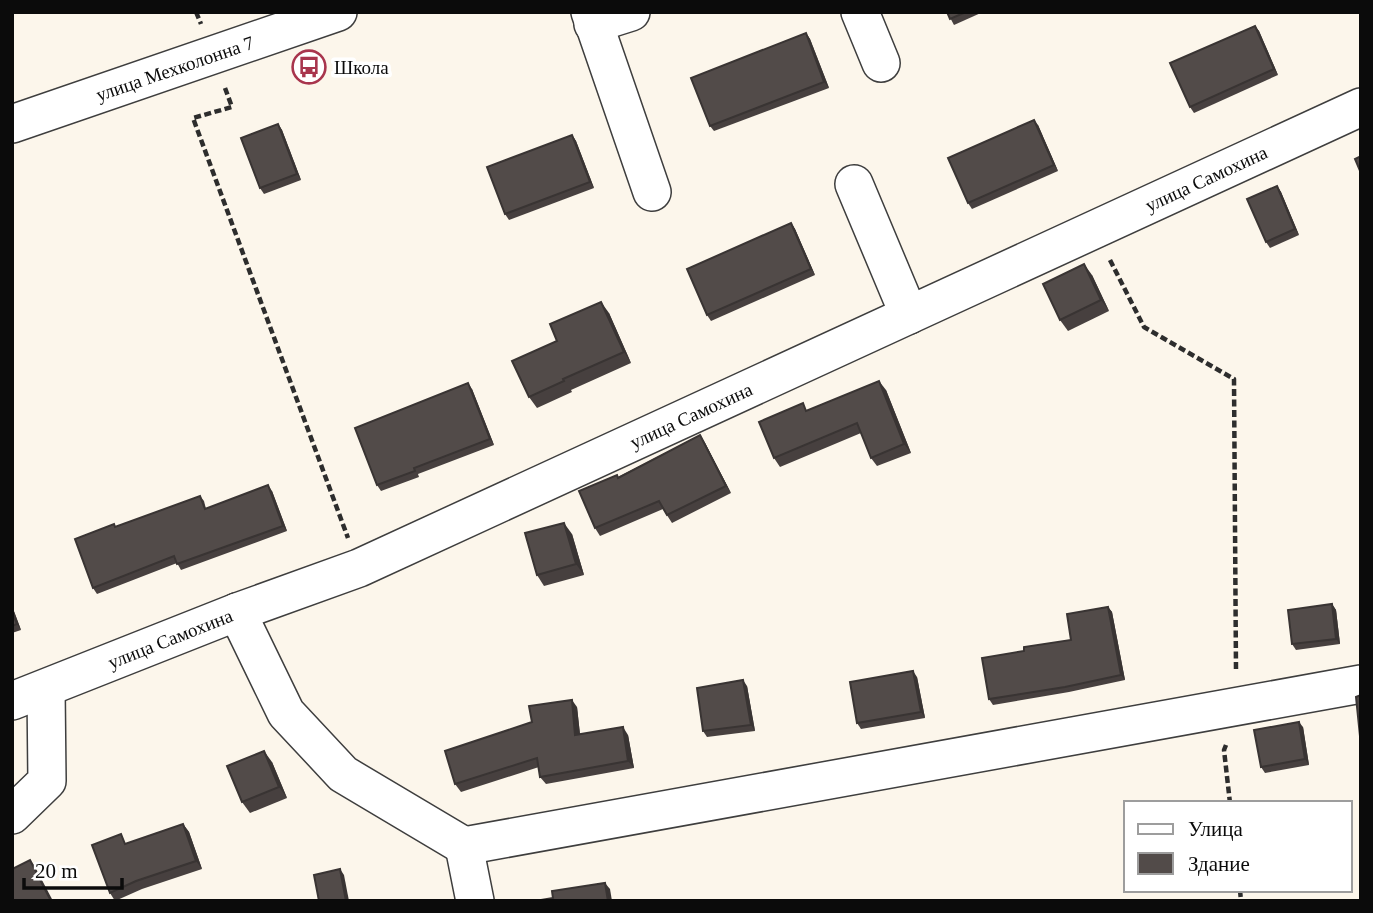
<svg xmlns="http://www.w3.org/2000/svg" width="1373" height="913" viewBox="0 0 1373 913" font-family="Georgia,serif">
	<rect width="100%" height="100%" fill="#fcf6eb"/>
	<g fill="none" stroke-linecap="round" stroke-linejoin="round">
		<defs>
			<g id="minor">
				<path d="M590,12L652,192"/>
				<path d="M860,12L881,63"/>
				<path d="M593,24L631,12"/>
				<path id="s1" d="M12,124L338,12"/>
				<path d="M854,184L909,315"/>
				<path d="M237,612L286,713L343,774L464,846L1361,684"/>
				<path id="s2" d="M12,701L237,612L359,568L1361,107"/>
				<path d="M12,815L47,781L46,689"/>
				<path d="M464,846L475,901"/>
			</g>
		</defs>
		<use href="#minor" stroke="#3e3e3e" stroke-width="40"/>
		<g stroke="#2d2d2d" stroke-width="4.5" stroke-dasharray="7 3.5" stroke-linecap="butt">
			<path d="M196,12L201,24"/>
			<path d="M225,88L232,107L193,118L348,538"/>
			<path d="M1110,260L1144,327L1234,379L1236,671"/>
			<path d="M1226,745L1224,750L1230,803"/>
			<path d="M1240,890L1241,901"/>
		</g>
		<use href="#minor" stroke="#fff" stroke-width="37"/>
	</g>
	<g fill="#47403f">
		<path d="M947,12H983L954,25Z"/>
		<path d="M1255,26L1259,31L1278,75L1194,113L1190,107Z"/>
		<path d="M806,33L810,39L829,88L714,131L710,126Z"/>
		<path d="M278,124L282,130L301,180L264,194L260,188Z"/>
		<path d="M1038,125L1058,171L972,209L968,203Z"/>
		<path d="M572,135L576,141L594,188L509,220L505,214Z"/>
		<path d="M1277,186L1281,192L1299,235L1270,248L1266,242Z"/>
		<path d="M791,223L795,229L815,275L711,321L707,315Z"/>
		<path d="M1092,275L1109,311L1068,331L1060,320Z"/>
		<path d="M609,313L631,363L571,390L572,392L537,408L529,397L557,341Z"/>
		<path d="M472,389L494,445L418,474L419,477L381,491L377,485Z"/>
		<path d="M886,390L911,453L877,466L871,458L861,433L780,467L774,458L807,410Z"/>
		<path d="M700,435L705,443L731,493L672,523L663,509L600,536L595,528L618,477Z"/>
		<path d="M272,491L287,531L181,570L177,563L97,594L93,588L114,524L116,527L200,496L204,501L206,509Z"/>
		<path d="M572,534L584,575L544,586L537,575Z"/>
		<path d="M1332,604L1336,610L1340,644L1296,650L1292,644Z"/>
		<path d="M12,606L21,630L12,633Z"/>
		<path d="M1108,607L1112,612L1125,680L1069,692L993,705L989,699L1024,651L1071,640Z"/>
		<path d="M917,677L925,718L861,729L857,723Z"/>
		<path d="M747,686L755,731L707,737L703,731Z"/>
		<path d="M577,707L580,735H628L634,768L546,784L540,777L539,767L461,792L455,784Z"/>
		<path d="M1303,727L1309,765L1265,773L1261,767Z"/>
		<path d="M272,762L287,798L250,813L242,802Z"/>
		<path d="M183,824L189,832L202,869L142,889L115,901L110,893L128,844Z"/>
	</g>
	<g fill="#393433">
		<path d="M1255,26L1259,31L1278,75L1274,69Z"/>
		<path d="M806,33L810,39L829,88L824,82Z"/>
		<path d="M1034,120L1038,125L1058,171L1054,165Z"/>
		<path d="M278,124L282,130L301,180L297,174Z"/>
		<path d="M572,135L576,141L594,188L590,182Z"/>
		<path d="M1277,186L1281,192L1299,235L1295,229Z"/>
		<path d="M791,223L795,229L815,275L811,269Z"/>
		<path d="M1084,264L1092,275L1109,311L1101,300Z"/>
		<path d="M601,302L609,313L631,363L624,352Z"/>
		<path d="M879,381L886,390L911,453L904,444Z"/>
		<path d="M468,383L472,389L494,445L490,439Z"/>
		<path d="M700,435L705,443L731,493L726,486Z"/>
		<path d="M268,485L272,491L287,531L283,526Z"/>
		<path d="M564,523L572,534L584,575L576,564Z"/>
		<path d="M1332,604L1336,610L1340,644L1336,639Z"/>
		<path d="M12,606L21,630L17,624L12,612Z"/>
		<path d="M1108,607L1112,612L1125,680L1121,675Z"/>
		<path d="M913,671L917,677L925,718L921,712Z"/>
		<path d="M743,680L747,686L755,731L751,725Z"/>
		<path d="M572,700L577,707L581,743L575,735Z"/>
		<path d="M1299,722L1303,727L1309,765L1305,759Z"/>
		<path d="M623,727L628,735L634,768L628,761Z"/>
		<path d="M264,751L272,762L287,798L279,787Z"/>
		<path d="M183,824L189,832L202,869L196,861Z"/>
		<path d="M30,860L34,865L53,901H51Z"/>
		<path d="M340,869L344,875L349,901H346Z"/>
		<path d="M605,883L610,889L612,901H608Z"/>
	</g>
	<g fill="#524b49" stroke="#393433" stroke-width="2">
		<path d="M947,12H966L950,19Z"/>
		<path d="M1255,26L1274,69L1190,107L1170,63Z"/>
		<path d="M806,33L824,82L710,126L691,78Z"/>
		<path d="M1034,120L1054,165L968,203L948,158Z"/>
		<path d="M278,124L297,174L260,188L241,138Z"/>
		<path d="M572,135L590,182L505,214L487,167Z"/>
		<path d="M1361,156V173L1355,159Z"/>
		<path d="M1277,186L1295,229L1266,242L1247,199Z"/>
		<path d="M791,223L811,269L707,315L687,269Z"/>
		<path d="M1084,264L1101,300L1060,320L1043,284Z"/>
		<path d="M601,302L624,352L563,379L564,381L529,397L512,361L557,341L550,324Z"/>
		<path d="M879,381L904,444L871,458L857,423L774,458L759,422L803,403L806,411Z"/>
		<path d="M468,383L490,439L414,468L415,471L377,485L355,428Z"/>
		<path d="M700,435L726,486L667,515L659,501L595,528L579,491L617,475L618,478Z"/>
		<path d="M268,485L283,526L177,564L174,556L93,588L75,539L114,524L115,527L200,496L205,509Z"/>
		<path d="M564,523L576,564L537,575L525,533Z"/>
		<path d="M1332,604L1336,639L1292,644L1288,610Z"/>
		<path d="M1108,607L1121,675L1065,687L989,699L982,658L1024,651V647L1071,640L1067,614Z"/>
		<path d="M12,612L17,624L12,626Z"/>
		<path d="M913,671L921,712L857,723L850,682Z"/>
		<path d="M743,680L751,725L703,731L697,688Z"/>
		<path d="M1361,695V736H1360L1356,697Z"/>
		<path d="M572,700L575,735L623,727L628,761L540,777L537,758L455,784L445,751L532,722L529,706Z"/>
		<path d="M1299,722L1305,759L1261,767L1254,730Z"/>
		<path d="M264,751L279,787L242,802L227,766Z"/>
		<path d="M183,824L196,861L136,881L110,893L92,845L121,834L125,844Z"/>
		<path d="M30,860L51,901H12V869Z"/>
		<path d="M340,869L346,901H319L314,875Z"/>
		<path d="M605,883L608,901H535L553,898L552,891Z"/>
	</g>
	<defs>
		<symbol id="bus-ring" viewBox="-11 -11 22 22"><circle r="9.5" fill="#fff" stroke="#a8354d" stroke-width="1.5"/><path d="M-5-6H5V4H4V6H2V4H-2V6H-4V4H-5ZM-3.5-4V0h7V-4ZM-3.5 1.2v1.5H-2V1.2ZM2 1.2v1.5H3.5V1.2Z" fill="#a8354d"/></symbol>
	</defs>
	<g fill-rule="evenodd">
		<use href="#bus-ring" x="290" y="48" width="38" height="38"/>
	</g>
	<g text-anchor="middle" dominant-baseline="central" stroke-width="7" stroke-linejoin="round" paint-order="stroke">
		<g font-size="19" fill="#0b0b0b" stroke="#fff" text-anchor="start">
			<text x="334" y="67">Школа</text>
		</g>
		<g font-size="19" fill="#0b0b0b" stroke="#fff">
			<text stroke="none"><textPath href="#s1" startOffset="172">улица Мехколонна 7</textPath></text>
			<text stroke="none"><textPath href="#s2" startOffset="1304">улица Самохина</textPath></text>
			<text stroke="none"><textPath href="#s2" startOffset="737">улица Самохина</textPath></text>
			<text stroke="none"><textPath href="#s2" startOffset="170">улица Самохина</textPath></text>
		</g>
	</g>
	<rect width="1373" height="913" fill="none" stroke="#0b0b0b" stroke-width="28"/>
	<rect x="1124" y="801" width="228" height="91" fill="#ffffff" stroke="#9d9d9d" stroke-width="2"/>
	<rect x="1138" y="824" width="35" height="10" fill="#ffffff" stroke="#9d9d9d" stroke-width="2"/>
	<text x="1188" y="836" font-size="21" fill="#0b0b0b">Улица</text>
	<rect x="1138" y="853" width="35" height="21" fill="#524b49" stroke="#9d9d9d" stroke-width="2"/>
	<text x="1188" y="871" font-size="21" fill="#0b0b0b">Здание</text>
	<path d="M24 878v10h98v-10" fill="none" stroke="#0b0b0b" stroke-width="3.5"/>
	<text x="35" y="878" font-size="21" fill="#0b0b0b" stroke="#ffffff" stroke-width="5" paint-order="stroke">20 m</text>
</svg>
